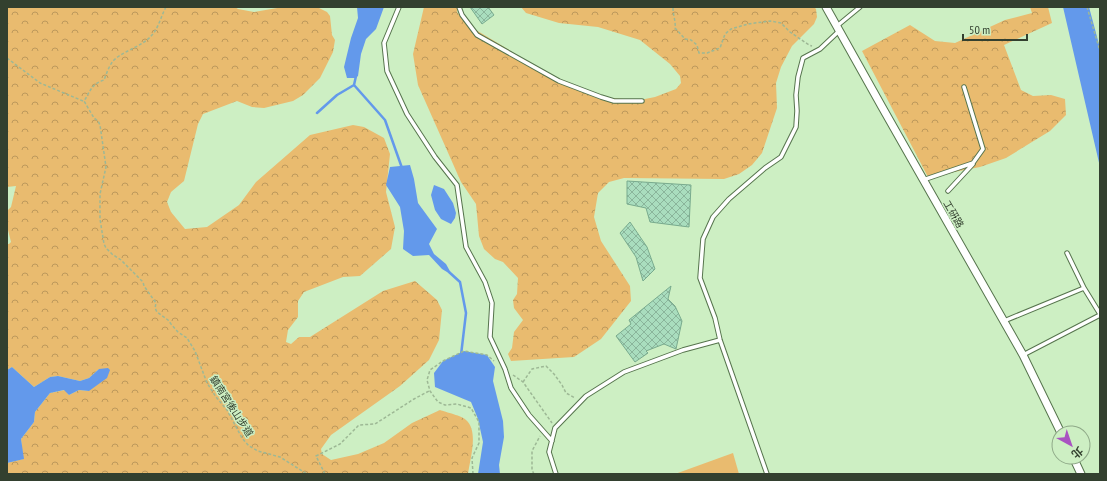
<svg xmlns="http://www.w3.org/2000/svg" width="1107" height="481" font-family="'PT Sans Narrow','Noto Sans TC',sans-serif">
	<defs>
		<pattern id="forest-crowns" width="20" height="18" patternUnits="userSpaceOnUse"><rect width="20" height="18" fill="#e9bb6f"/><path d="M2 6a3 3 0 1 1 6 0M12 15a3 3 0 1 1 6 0" fill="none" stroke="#bd995c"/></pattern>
		<pattern id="building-cross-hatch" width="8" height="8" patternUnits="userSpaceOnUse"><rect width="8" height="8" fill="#a9ddbe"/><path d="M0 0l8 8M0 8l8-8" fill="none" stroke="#8ab59b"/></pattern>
	</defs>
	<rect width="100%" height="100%" fill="#cdefc3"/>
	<path fill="#e9bb6f" d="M733,453L739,474H675Z"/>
	<path fill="url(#forest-crowns)" d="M7,7H235L238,9L254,12L283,7L319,8L327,12L330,16L332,35L335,40L333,52L320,78L303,95L293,101L264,108L252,107L237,101L203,114L198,124L184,181L171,192L167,202L171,212L185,229L207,227L239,205L256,182L310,135L353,125L364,127L384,138L390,154L386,192L395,227L391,249L360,276L343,277L304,292L298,301V317L288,330L286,342L291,344L299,337H310L383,291L415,281L437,300L442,310L439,340L429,360L400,386L331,435L321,449L322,454L331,460L358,454L384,443L412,423L440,410C445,412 463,416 466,420C479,431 470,459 468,474H7V463L23,459L21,439L34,422L35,412L50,393L65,390L69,395L79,390L89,391L99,369L89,378L80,381L58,376L50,377L34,387L12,367L7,370V244H9L11,242L7,226V211L11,207L16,186L7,187Z
		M424,7H458L457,12L466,24L557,79L608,98L640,100L655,97L676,89L681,83L680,76L670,64L640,40L598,27L559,23L526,13L521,7H814L816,9L817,17L814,24L792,46L781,67L776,83L777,108L762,153L752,165L739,174L724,179L624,178L609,182L598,193L594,217L601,241L630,286L631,301L601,339L574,357L511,361L508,354L512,348L514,332L523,320L514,308L513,300L517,294L518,278L503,262L495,259L484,249L479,236L476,204L461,182L418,85L413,54Z
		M1030,7H1048L1052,23L1004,45L1021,90L1033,96L1051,95L1065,99L1066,115L1050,131L1006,158L980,167L928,177L862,51L910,25L935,41L955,43L1005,20L1032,13Z"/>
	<path fill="#6399eb" d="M357,7H384L376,29L366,39L361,54L358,76L355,78H347L344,67L351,38L358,18Z
		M1063,7H1089L1100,48V167Z
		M410,165L414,179L418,203L437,229L429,244L434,254L446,264L452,275L442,269L429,255L413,256L403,249L404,231L400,207L386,185L390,167Z
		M434,185L444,189L453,203L456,213L455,218L451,224L441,219L435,210L431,195Z
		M464,351L487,355L495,367L493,381L503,421L504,437L499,465L500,474H478L483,442L478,419L471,402L435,387L434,373L443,361Z
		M12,367L34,387L50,377L58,376L80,381L89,378L99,369L108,368L110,370L107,378L89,391L79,390L69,395L64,390L50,393L35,412L34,422L21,439L24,459L7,463V370Z"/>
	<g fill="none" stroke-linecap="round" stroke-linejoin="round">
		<path stroke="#6399eb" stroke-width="2.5" d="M356,76L354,85L385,120L402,168
			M317,113L337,95L354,85
			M449,272L460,282L466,313L461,355"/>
	</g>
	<path fill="url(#building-cross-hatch)" stroke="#79ab8e" d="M470,7H488L494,15L482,24Z
		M627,181L691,185L689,227L650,222L646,208L627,204Z
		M630,222L647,247L655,269L643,281L636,257L620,233Z
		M671,286L668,299L675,306L682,321L676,349L664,344L646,351L648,353L635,362L616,336L631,324L629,320Z"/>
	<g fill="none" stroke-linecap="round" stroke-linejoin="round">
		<g stroke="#56744d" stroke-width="5.5">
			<path id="lane" d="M399,7L384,43L387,71L407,114L435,157L457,185L466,247L485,282L492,303L490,337L505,369L511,388L529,415L552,441
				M459,7L462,15L477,35L559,81L601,97L614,101H642
				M837,26L860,7
				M923,180L973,163L983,149L964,87
				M948,191L973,164
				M1084,288L1100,314
				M1004,321L1084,288L1067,253
				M1023,355L1100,315
				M556,474L549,452L555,428L586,396L624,372L683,350L720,340
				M767,474L720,340L715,318L700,278L703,239L713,217L729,199L765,168L781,157L796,127L797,111L796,95L798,77L803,58L820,49L839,31"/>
		</g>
		<g stroke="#56744d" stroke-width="9">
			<path id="street" d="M826,7L882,107L1023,355L1061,433
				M1073,457L1081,474"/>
		</g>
		<path stroke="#9db895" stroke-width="1.5" stroke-dasharray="3 2" stroke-linecap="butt" d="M166,7C161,16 159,27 152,35C142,47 124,50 113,61C109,66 106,75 104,80C91,84 90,92 84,101L94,118L98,121L100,125L106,167L100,194V219L104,244L106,248L112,254L121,260L143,282L144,286L156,303L155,308L157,312L168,320L171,324L178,332L187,338L195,351L207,383L216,397L227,410L242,438L249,446L258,451L280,457L307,474
			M1087,7L1100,51
			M673,8C673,15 676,22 675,28L685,39L691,40L697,45L699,53H707L720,48L725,34L731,29L748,24L770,21L781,23L790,32L809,45L812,46
			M7,58L40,83L83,101
			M513,375L523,382L552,423
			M523,382L532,369L546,366L554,374L562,385L566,393L575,398
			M325,474L316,456L340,444L359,425L375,424L414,399L429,391
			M473,474L472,458L479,443V422L471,408L457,404L445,405L438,402L430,391L427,380L430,370L443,361L464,351L487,355L494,361
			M534,474L532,470V451L540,436"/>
		<use href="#lane" stroke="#fff" stroke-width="3.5"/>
		<use href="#street" stroke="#fff" stroke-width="7"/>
	</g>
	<g text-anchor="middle" stroke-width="3" stroke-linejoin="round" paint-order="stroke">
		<g font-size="10" fill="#33402f" stroke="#cdefc3">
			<text transform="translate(954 214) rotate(60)" y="4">工研路</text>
			<text transform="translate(232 406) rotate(57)" y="4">鎮南宮後山步道</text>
		</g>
	</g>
	<rect width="1107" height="481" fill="none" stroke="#33402f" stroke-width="16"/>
	<g transform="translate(1071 445) rotate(140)"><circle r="19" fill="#cdefc3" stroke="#8fa988"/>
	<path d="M0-3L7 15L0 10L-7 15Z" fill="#a953c1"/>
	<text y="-6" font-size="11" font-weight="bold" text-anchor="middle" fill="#33402f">北</text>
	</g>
	<path d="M963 34v6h64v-6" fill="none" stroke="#33402f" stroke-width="2"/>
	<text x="969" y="34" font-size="12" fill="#33402f" stroke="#cdefc3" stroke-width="3" paint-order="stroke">50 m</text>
</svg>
